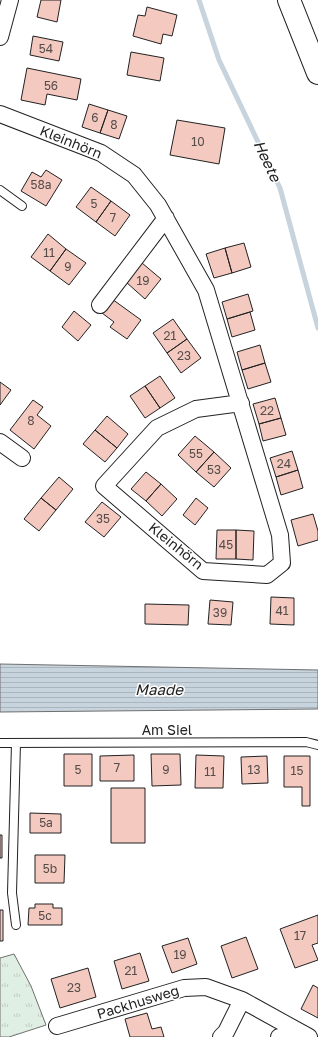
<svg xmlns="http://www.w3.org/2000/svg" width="318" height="1037" font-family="'Golos Text',sans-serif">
	<defs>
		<pattern id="grass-tufts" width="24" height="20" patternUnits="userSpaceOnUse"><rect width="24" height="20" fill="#e0efe3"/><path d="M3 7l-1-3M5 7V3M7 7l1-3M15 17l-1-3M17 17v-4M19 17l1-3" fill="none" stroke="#c0cdc2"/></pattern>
		<pattern id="water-rules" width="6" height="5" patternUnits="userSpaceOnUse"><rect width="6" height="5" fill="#c7d3dd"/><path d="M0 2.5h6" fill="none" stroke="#abb5bd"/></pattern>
	</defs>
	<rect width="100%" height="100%" fill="#fff"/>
	<path fill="url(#grass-tufts)" stroke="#6f6f6f" d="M14,954L31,986L46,1025L9,1037H0V958Z"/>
	<path fill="url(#water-rules)" stroke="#6f6f6f" d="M0,664L318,670V709L0,712Z"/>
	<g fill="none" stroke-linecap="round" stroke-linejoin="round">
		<path stroke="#c7d3dd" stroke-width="5" d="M199,0L219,60L280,188L318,328"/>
	</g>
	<path fill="#f3c9c0" stroke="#222" d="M41,0H61L57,22L37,17Z
		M147,7L177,15L172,36L163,34L161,44L133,36L138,15L145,16Z
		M33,36L63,42L59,61L30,55Z
		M131,52L164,58L160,81L127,75Z
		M27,68L81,79L77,100L47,94L45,105L21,100Z
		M89,104L108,110L100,133L82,127Z
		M108,110L127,116L119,139L100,133Z
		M177,120L225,128L219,164L170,155Z
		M46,170L62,180L46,206L21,191L32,172L41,177Z
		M91,187L111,201L96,222L76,207Z
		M111,201L130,215L115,236L96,222Z
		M48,234L66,249L50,271L31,257Z
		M244,243L251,267L232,273L225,248Z
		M225,248L232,273L214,278L206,254Z
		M66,249L86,263L69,285L50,271Z
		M142,263L161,279L145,299L126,282Z
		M248,294L253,311L227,319L222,302Z
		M112,299L141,320L127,339L110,327L114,322L102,313Z
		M74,311L91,325L78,341L62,327Z
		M250,312L255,330L232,337L227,319Z
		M173,319L187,339L167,353L153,333Z
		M187,339L201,358L181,373L167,353Z
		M260,345L265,363L242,370L237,352Z
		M265,363L271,382L248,389L242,370Z
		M160,376L175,398L160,408L145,386Z
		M0,382L11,390L0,405Z
		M145,386L160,408L145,418L130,396Z
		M275,398L281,418L259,424L253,404Z
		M33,400L43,407L37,415L51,426L34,449L10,430Z
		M107,416L128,434L117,448L95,430Z
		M281,418L286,435L263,441L259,424Z
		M95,430L117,448L105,462L83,444Z
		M195,436L214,452L196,472L178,455Z
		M292,451L298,470L276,477L270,458Z
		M214,452L231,468L214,487L196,472Z
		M298,470L303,488L281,495L276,477Z
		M146,472L161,484L146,501L131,489Z
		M59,477L73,489L56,510L41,498Z
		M161,484L177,499L162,516L146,501Z
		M41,498L56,510L39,531L24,519Z
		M196,498L208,508L195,525L183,515Z
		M102,502L121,517L104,537L85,522Z
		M313,514L318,531V540L298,546L291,520Z
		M217,530H236V559H216Z
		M236,530L254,531L253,560L236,559Z
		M271,597L294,598V625L270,624Z
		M210,600L233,602L231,625L208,624Z
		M145,604L189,605L188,625L145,624Z
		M64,754H92V786H64Z
		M151,754H180L181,785L152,786Z
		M134,755V781H100V756Z
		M196,755L224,756L223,788H195Z
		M267,756L268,783L242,784L241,757Z
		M284,756H310V806H302V787H284Z
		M111,788H145V843H111Z
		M30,813L61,814V833H30Z
		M0,835H2V858H0Z
		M35,855H65L64,883H35Z
		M35,904H53V908H62V925H28L29,908H35Z
		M0,910H3V941H0Z
		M318,915V943L312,945L318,960L295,968L280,929Z
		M246,937L258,969L232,978L221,946Z
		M188,938L197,964L172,973L162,946Z
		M140,953L149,981L122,989L114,961Z
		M88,968L96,997L60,1008L51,979Z
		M313,985L318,988V1018L301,1009Z
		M147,1013L152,1029L161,1027L164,1037H130L125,1019Z"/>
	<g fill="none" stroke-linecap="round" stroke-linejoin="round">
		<g stroke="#222" stroke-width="10">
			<path id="service" d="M0,190L22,206
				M0,743L306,742L318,745
				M16,925L12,893L16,743"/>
		</g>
		<g stroke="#222" stroke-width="18">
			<path id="minor" d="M0,37L10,0
				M0,114L101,153L134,175L158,205L206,290L280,535L282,563L267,575L203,571L104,486L157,428L196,409L241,403
				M100,305L166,218
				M0,442L22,458
				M57,1026L184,988L206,987L242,1000L309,1037
				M221,1037L226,1032L242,1000
				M279,1037L304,1034"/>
		</g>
		<g stroke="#222" stroke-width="24">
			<path id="secondary" d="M289,0L318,73"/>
		</g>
		<use href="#service" stroke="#fff" stroke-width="8"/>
		<use href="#minor" stroke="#fff" stroke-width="16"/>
		<use href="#secondary" stroke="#fff" stroke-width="22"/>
	</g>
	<g text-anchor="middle" stroke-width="3" stroke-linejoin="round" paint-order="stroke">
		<g font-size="12" fill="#564c4a">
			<text x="46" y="53">54</text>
			<text x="51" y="90">56</text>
			<text x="95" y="122">6</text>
			<text x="114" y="129">8</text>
			<text x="198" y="146">10</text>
			<text x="41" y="189">58a</text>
			<text x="94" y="208">5</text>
			<text x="113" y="222">7</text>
			<text x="49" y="257">11</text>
			<text x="68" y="271">9</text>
			<text x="143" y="285">19</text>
			<text x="170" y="340">21</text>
			<text x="184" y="360">23</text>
			<text x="267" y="415">22</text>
			<text x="31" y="425">8</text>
			<text x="196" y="458">55</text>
			<text x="284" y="468">24</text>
			<text x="214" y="474">53</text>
			<text x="103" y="523">35</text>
			<text x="226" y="549">45</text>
			<text x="282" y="615">41</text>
			<text x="220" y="617">39</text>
			<text x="117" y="772">7</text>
			<text x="78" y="774">5</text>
			<text x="166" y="774">9</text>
			<text x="254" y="774">13</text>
			<text x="297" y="775">15</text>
			<text x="210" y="776">11</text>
			<text x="46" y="827">5a</text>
			<text x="50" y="873">5b</text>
			<text x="45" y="920">5c</text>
			<text x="300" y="940">17</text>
			<text x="180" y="959">19</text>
			<text x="131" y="975">21</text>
			<text x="74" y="992">23</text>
		</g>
		<g font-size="14" fill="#222" stroke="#fff">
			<text transform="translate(71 142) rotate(22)" y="5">Kleinhörn</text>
			<text transform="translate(176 546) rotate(39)" y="5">Kleinhörn</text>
			<text x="167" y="735">Am Siel</text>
			<text transform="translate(138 1002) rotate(-17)" y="5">Packhusweg</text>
		</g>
		<g font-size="15" font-style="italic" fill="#222" stroke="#fff">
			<text transform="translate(267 161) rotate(65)" y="5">Heete</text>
			<text x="159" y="695">Maade</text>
		</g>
	</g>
</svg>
